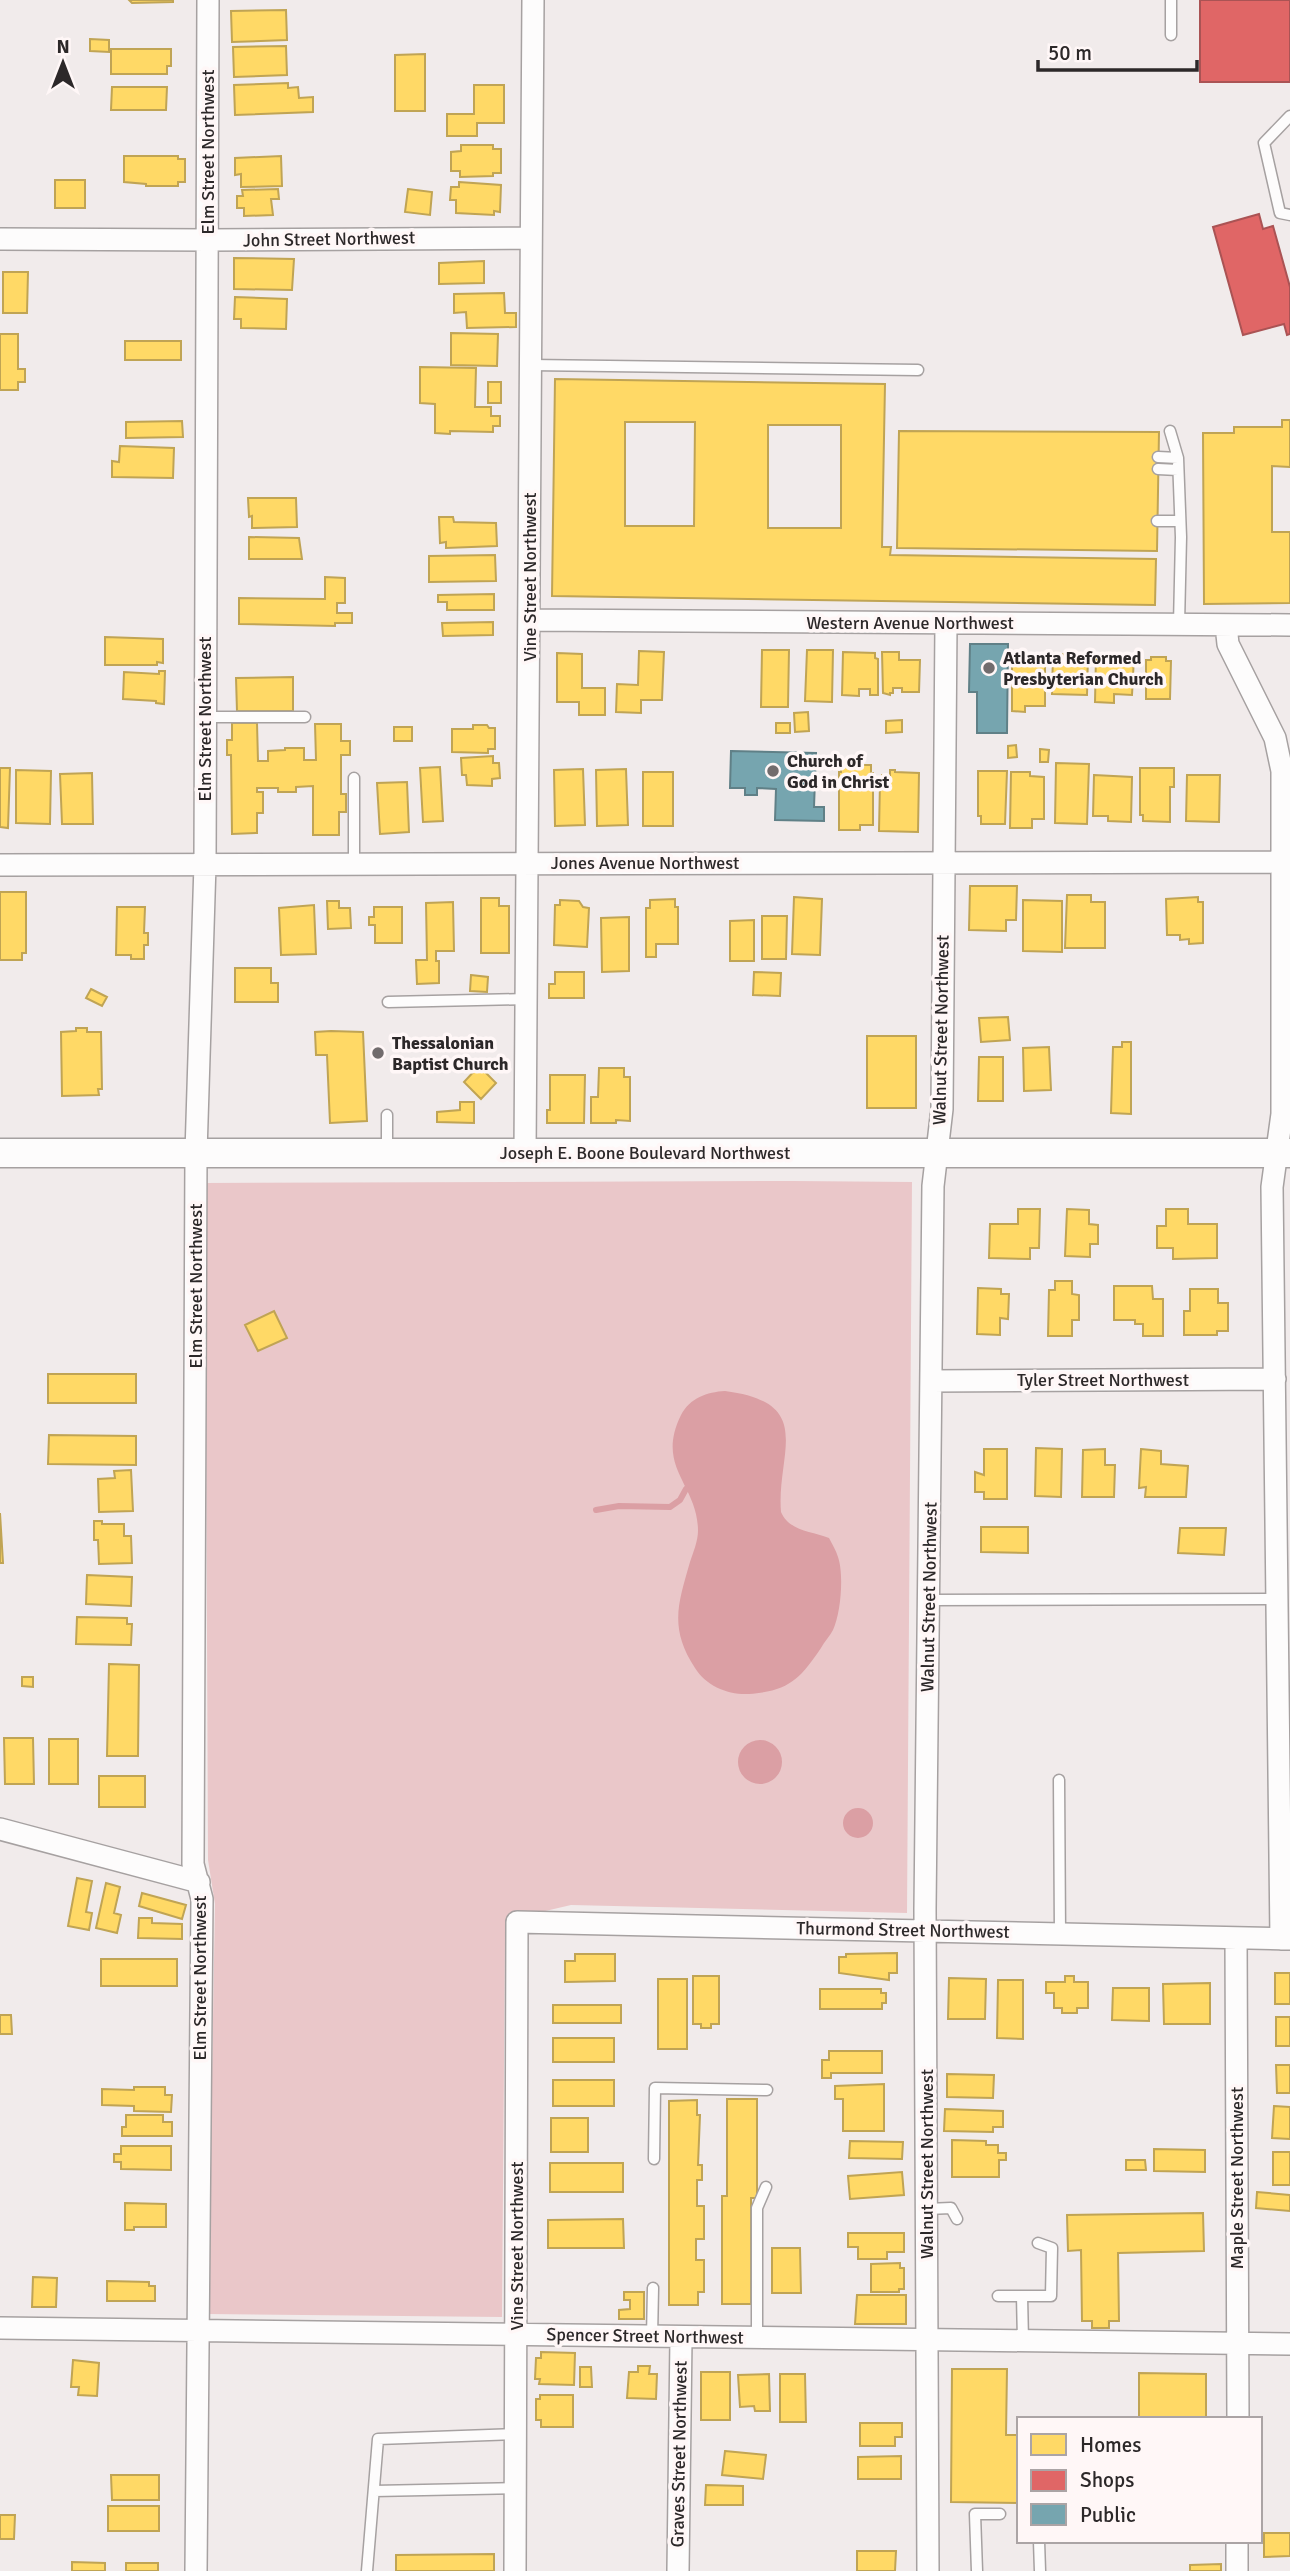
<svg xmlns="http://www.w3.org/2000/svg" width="1290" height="2571" font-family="Signika,sans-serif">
	<rect width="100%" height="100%" fill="#f1ebeb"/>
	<path fill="#eac7c9" d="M794,1181L912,1182L907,1913L571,1905L511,1919L505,1932L502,2317L208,2314L215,1904L208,1860L205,1183Z"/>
	<path fill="#db9fa4" d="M725,1391C817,1403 776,1453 781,1512C789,1531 811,1531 829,1538C832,1544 836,1550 838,1557C844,1574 841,1613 833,1630C830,1636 824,1642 821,1648C800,1679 789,1691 749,1694C728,1695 706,1686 695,1668C669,1628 678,1604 690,1562C693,1553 698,1541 698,1531C698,1484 655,1468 681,1415C690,1398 707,1392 725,1391Z
		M738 1762a22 22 0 1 1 44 0a22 22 0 1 1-44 0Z
		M843 1823a15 15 0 1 1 30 0a15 15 0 1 1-30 0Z"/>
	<path fill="#ffd966" stroke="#c0a454" stroke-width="2" fill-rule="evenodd" d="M129,0H173V2L132,3Z
		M286,10L287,40L232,42L231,11Z
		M90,39L109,40V52L90,51Z
		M286,46L287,75L234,77L233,47Z
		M111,49H171V66H167V74H111Z
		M425,54V111H395V55Z
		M288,83V88L298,87L299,98L313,97V112L235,115L234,85Z
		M474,85H504V123H477V136H447V114H474Z
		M112,87H167L166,110H111Z
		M461,145H493V149H501V173H493V176L460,177V171H451V152L461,151Z
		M124,156H178V159H185V182H178V186H146V184L124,182Z
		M281,156L282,186L241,187V174L235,175V158Z
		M55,180H85V208H55Z
		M459,182L501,185L500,212L494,211V215L456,213V200H450L451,187H459Z
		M278,189L279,199H271L273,215L244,216V208H237V196H243L242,190Z
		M408,189L432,192L430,215L405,212Z
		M234,258L294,259L292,290L234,289Z
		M484,261V283L439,284V263Z
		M3,272H28L27,313H3Z
		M504,293L505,313H516V327L467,328L466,312L454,313V294Z
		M235,297L287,299L286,329L241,328V319H234Z
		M451,333L498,334L497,366L451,365Z
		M0,334H18V369H25V382H18V390H0Z
		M125,341H181V360H125Z
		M420,367L476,368L475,407H491V416H500V426H493V432L450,431V434L435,433V404L420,403Z
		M555,379L885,384L882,547H891L890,555L1156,559L1155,605L552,596ZM625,422H695L694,526H625ZM768,425H841V528H768Z
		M488,382H501V403H488Z
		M1282,420H1290V467L1272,466V532H1290V603L1204,604L1203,433H1234V427H1282Z
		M182,421L183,437L126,438V422Z
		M899,431L1159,432L1157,551L897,548Z
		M120,446L174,448L173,478L112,477V461L119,462Z
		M248,498H296L297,527L252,528V516L249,517Z
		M439,517H453L454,522L496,523L497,546L446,548V542L440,543Z
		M249,537L299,538L302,559H249Z
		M495,555L496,581L429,582V556Z
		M325,577L345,578V603H337V613H352V623H335V626L239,624V598L325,599Z
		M494,594V610H447V602H438V595Z
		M493,622V635L443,636L442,623Z
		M105,637L163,639V663L157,662V665H105Z
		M762,650H789L788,707H761Z
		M807,650H833L832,702L805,701Z
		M639,651L664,652L662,700H641V713L616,712L617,684L638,685Z
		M843,652L875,653V658L878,659V695H870V689H859V696L842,695Z
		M882,652H899V660H920L919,692H902V688H893V693H890V695L883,693Z
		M557,653L582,654V688H605V715H579V702H557Z
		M1012,654L1036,655V661H1045V706H1025V712L1012,711Z
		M1053,654L1088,655L1087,695L1052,694Z
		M1096,656L1134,657L1132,695L1114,694V703L1095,702Z
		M1151,657H1166V661H1171L1170,699H1146V660H1151Z
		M159,671H165L164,704L156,703V701L123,699L124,672L159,674Z
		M293,677V711H237L236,678Z
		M808,712L809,731L795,732L794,713Z
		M902,720V732L886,733V721Z
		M232,723H257L258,761H268V751L285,750V748H304V760H316L315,724H341V741H350V755H341V794H346V812H339V835H313V786L296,787V792H278V788H257V792H263V813H257V833L232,834L231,755H227V740H232Z
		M776,723H790V733H776Z
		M473,725H487L489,728H495V749H488V753L452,752V729H473Z
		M394,727H412V741H394Z
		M1016,745L1017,757L1008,758V746Z
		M1040,749L1049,750L1048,762H1040Z
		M493,756V763H499L500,778L492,779V786L467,785L466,775H462L461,758Z
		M1056,763L1089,764L1087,824L1055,823Z
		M841,765H871V773H873V825H860V830H839V772H841Z
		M440,767L443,821L423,822L420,768Z
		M0,768H10L8,828L0,827Z
		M1140,768H1174V787H1170V822L1143,821V815H1140Z
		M583,769L585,825L555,826L554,770Z
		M626,769L628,825L597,826L596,770Z
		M16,770L51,771L50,824L16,823Z
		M890,770H895V772L919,773L918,832L879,831L880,782H882V775H890Z
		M978,771H1007L1005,824H981V816H978Z
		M643,772H673V826H643Z
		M1011,772H1030V776L1044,777V819H1032V828H1010Z
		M92,773L93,824H62L60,774Z
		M1094,775L1132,777L1131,822L1108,821V816H1093Z
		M1187,775H1220L1219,822L1186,821Z
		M407,782L409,832L380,834L377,783Z
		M970,886H1017L1016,920H1006V931L969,930Z
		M0,892H26V953H22V960H0Z
		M1067,895H1091V902H1105V948H1065Z
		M794,897L822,899L820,955L792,954Z
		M1198,897V902H1203V943L1189,944V939L1180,940V935H1167L1166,899Z
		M481,898H499V906H509V953H481Z
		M675,899V907H678V944H656V957H646V908H650V900Z
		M560,900L579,901L583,907L589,908L587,947L554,945L555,905H560Z
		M1023,900L1062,901V952L1023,951Z
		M327,901H339V908H350L351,928L328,929Z
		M453,902L454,951H436V961H439V983L417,984L416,960H427L426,903Z
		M314,905L316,954L281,955L279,908Z
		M117,907H145L144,933H148V945H144V959H131V955H116Z
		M374,907H402V943H375V925H369V917H374Z
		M762,916H787L786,959H762Z
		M629,917V971L602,972L601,918Z
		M754,920V961H730V921Z
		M235,968H271V983H278V1002H235Z
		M555,972H584V998H549V984H555Z
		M754,972L781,973L780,996L753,995Z
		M471,975L488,977L487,992L470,991Z
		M91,989L107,997L102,1006L86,998Z
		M1008,1017L1010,1040L981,1042L979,1018Z
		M76,1028H87V1032H101L102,1089H98L99,1095L62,1096L61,1032L76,1031Z
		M331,1031L363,1032L367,1121L330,1123L327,1055H316L315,1032Z
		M867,1036H916V1108H867Z
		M1122,1042H1131V1114L1111,1113L1113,1047H1122Z
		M1049,1047L1051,1090L1024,1091L1023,1048Z
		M979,1057H1003V1101H978Z
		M479,1066L496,1083L481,1099L464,1082Z
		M599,1068H624V1077H630V1121L616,1120V1123H591V1097H598Z
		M550,1075H585L584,1123H547V1110H550Z
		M460,1102H474V1123L437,1122V1112L460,1110Z
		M1018,1209H1040L1039,1248H1030V1259L989,1258L990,1224H1018Z
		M1067,1209L1089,1210V1224L1098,1225V1244H1090V1257L1065,1256Z
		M1166,1209H1188V1224H1217V1258L1173,1259V1248H1157V1226H1166Z
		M1055,1281H1072V1294L1079,1295V1320H1072V1336H1048L1049,1290H1055Z
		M1114,1286H1152L1153,1299H1163V1336H1143V1324H1135V1320H1114Z
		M978,1288L1001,1289V1294H1009L1008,1319L1000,1318V1335L977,1334Z
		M1190,1289H1218V1303H1228V1331H1217V1335H1184V1311H1190Z
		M274,1311L287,1338L258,1351L245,1325Z
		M48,1374H136V1403H48Z
		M49,1435L136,1436V1465L48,1464Z
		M1036,1448L1062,1449L1061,1497L1035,1496Z
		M984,1449H1007V1499H984V1492H975V1472L984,1475Z
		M1105,1449V1465H1115L1114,1497H1082L1083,1450Z
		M1141,1449L1161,1451V1464L1188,1466L1186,1497H1145L1146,1487L1139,1488Z
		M131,1470L133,1511L99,1512L98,1479L115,1478L114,1471Z
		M0,1513L3,1563H0Z
		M94,1521H102V1524H124V1536H131L132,1563L99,1564L98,1540H94Z
		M981,1527H1028V1553L981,1552Z
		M1180,1528H1226L1224,1555L1178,1553Z
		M87,1575L132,1577L131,1606L86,1604Z
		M77,1617L127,1618V1624H132L131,1645L76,1644Z
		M109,1664L139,1665L138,1756H107Z
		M22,1677H33V1687L22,1686Z
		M4,1738H33L34,1784H5Z
		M49,1739H78V1784H49Z
		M99,1776H145V1807H99Z
		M77,1878L92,1881L86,1912L92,1913L89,1930L68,1926Z
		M106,1883L120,1887L114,1913L121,1915L117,1933L96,1928Z
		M142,1893L186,1905L182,1919L139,1906Z
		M139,1918H152V1923L182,1924V1939L138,1938Z
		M897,1953V1973H889V1980L839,1973V1957H846V1954Z
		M575,1954H615V1981L565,1982V1961H575Z
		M101,1959H177V1986H101Z
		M1275,1973H1290V2004H1275Z
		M693,1976H719V2024H711V2028H701V2024H693Z
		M1065,1976H1074V1982H1088V2008H1077V2013H1062V2008H1054V1993H1046V1982H1065Z
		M949,1978L986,1979L985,2019H948Z
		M658,1979H687V2049H658Z
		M998,1980H1023V2039L997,2038Z
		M1210,1983V2024H1164L1163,1984Z
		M1113,1988H1149V2021L1112,2020Z
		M820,1989H881V1993H886V2003H882V2009H820Z
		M553,2005H621V2023H553Z
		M0,2015H11L12,2034H0Z
		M1276,2017H1290V2046H1276Z
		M553,2038H614V2062H553Z
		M829,2051H882V2073H831V2078H822V2060H829Z
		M1276,2065H1290V2093H1277Z
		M947,2074L994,2075L993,2098L947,2097Z
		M553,2080H614V2106H553Z
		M884,2084V2131H843V2099H835V2086Z
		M134,2087H165V2095H172L171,2112L134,2111V2106L102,2105V2089L134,2090Z
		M727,2099H757V2198H751V2304H722V2196H727Z
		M697,2100V2115H700L698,2165H702V2180H697V2206H704V2239H696V2260H704V2292H698V2305H669V2101Z
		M1274,2106L1290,2107V2139L1272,2138Z
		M945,2109L1003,2111V2127H993V2132L944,2131Z
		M126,2115H163V2122H172V2136H122V2127H126Z
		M551,2118H588V2152H551Z
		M952,2140L986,2141V2145H998V2153H1006V2160H999V2177H952Z
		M850,2141L903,2142L902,2159L849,2158Z
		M121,2146H171V2170L121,2169V2162H114V2154H121Z
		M1154,2149L1205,2150V2172L1154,2171Z
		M1273,2152H1290V2185H1273Z
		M1126,2160H1145L1146,2170H1126Z
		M550,2163H623V2192H550Z
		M902,2172L904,2195L850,2199L848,2176Z
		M1257,2192L1290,2195V2211L1256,2208Z
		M125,2203L166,2204V2227H134V2230H125Z
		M1203,2213L1204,2251L1118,2253L1119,2321H1109V2328H1092V2321H1082L1081,2250L1068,2251L1067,2215Z
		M623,2219L624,2248H548V2220Z
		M848,2233H904V2252H887V2259H858V2247H848Z
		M772,2248H800L801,2293H772Z
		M900,2263V2268H904V2289H899V2292H871V2264Z
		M33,2277L57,2278L56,2307H32Z
		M107,2281L149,2282V2286H155V2301H107Z
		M624,2292H644V2319H619V2310L630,2309V2300H624Z
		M857,2295H906V2324H855Z
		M541,2352L575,2353L574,2385L539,2384L540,2379H535L536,2358H541Z
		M73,2360L99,2363L97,2396L78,2395L79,2387H71Z
		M638,2366H650L649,2374H657L656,2399L627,2398L629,2372H638Z
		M580,2367H591L592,2387H580Z
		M952,2369H1007L1006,2435H1019V2503L951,2502Z
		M701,2372H730V2420H701Z
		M1139,2373L1206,2374V2419H1139Z
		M769,2374L770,2411H755L754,2406L740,2407L738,2375Z
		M780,2374H805L806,2422H780Z
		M540,2395H573V2427H541V2420H536V2399H540Z
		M860,2423H902V2437H895V2446H860Z
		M725,2451L766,2455L763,2479L722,2475Z
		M901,2456V2479H858V2457Z
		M111,2475H159V2500H112Z
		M706,2485L743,2486V2505H705Z
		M108,2506H159V2531H108Z
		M0,2515H15L14,2539H0Z
		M1264,2533H1290V2556L1264,2557Z
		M857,2551H896L895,2571H857Z
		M494,2554V2571H396V2555Z
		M72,2562L105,2563V2571H72Z
		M126,2563H158V2571H126Z
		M1221,2564V2571H1190V2565Z"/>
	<path fill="#e06666" stroke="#aa5354" stroke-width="2" d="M1200,0H1290V82H1200Z
		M1259,214L1263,229L1273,226L1290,287V334L1287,335L1284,324L1243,335L1213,227Z"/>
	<path fill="#76a5af" stroke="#608087" stroke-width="2" d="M970,644H1008L1007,733H977V692H969Z
		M731,751L816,753L814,807H824V821L775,820L776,789L757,788V795H745V788H730Z"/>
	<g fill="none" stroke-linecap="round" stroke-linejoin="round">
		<path stroke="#db9fa4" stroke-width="6" d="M596,1510L619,1506L670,1507L680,1500L686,1489"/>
		<g stroke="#a6a1a1" stroke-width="13">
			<path id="lane" d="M1171,0V35
				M1290,116L1264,143L1280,213L1290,215
				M530,365L918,370
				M1170,431L1178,458L1181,537L1179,624
				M1158,457L1178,458
				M1158,469L1178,470
				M1157,521H1179
				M205,717H305
				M354,778V865
				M388,1002L527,999
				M387,1150V1115
				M929,1600L1277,1599
				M1059,1780L1060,1934
				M654,2159L655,2088L767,2090
				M927,2209L951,2208L957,2219
				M998,2296H1051L1052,2248L1038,2243
				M1022,2296L1023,2341
				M652,2337L653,2288
				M757,2338V2208L766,2187
				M374,2491L516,2488
				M1039,2541L1040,2571
				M367,2571L378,2439L516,2434
				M977,2571L975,2514H1000"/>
		</g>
		<g stroke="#a6a1a1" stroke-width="24">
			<path id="street" d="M0,239L208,240L531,238
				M530,620L1290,625
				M1226,625L1228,644L1275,738L1282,771V1114L1272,1187L1281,1939
				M0,865L1290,862
				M525,1153L533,0
				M931,1381L1275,1379
				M0,1829L199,1882
				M1236,1938L1238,2419
				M0,2328L1290,2344
				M196,2571L202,1899L193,1864L196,1153L205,864L208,0
				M515,2571L517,1922L1290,1939
				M678,2571L681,2338
				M928,2571L925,1909L933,1186L942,1109L946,624
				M1237,2571V2541"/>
		</g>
		<g stroke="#a6a1a1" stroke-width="31">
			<path id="secondary" d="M0,1153H1290"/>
		</g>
		<use href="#lane" stroke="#fdfcfc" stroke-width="10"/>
		<use href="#street" stroke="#fdfcfc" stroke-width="21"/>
		<use href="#secondary" stroke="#fdfcfc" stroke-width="28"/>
	</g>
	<g fill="#716c6d" stroke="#fff7f7" stroke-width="2.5">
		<circle cx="989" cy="668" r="7"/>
		<circle cx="773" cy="771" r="7"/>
		<circle cx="378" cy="1053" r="7"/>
	</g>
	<g text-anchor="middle" stroke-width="7" stroke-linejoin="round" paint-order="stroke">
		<g font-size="18" fill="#2c2829" stroke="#fff7f7">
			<text transform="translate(208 152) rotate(-90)" y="6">Elm Street Northwest</text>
			<text transform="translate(329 239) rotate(-1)" y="6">John Street Northwest</text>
			<text transform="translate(530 577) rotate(-90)" y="6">Vine Street Northwest</text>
			<text x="910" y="629">Western Avenue Northwest</text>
			<text transform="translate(205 719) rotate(-90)" y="6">Elm Street Northwest</text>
			<text x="645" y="869">Jones Avenue Northwest</text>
			<text transform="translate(941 1030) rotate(-89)" y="6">Walnut Street Northwest</text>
			<text x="645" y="1159">Joseph E. Boone Boulevard Northwest</text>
			<text transform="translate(196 1286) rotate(-90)" y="6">Elm Street Northwest</text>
			<text x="1103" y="1386">Tyler Street Northwest</text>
			<text transform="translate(929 1597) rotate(-89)" y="6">Walnut Street Northwest</text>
			<text transform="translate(903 1930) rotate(1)" y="6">Thurmond Street Northwest</text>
			<text transform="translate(200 1978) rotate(-90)" y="6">Elm Street Northwest</text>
			<text transform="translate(927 2164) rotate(-90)" y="6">Walnut Street Northwest</text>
			<text transform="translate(1237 2178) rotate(-90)" y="6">Maple Street Northwest</text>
			<text transform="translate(517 2246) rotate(-90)" y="6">Vine Street Northwest</text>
			<text transform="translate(645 2336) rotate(1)" y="6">Spencer Street Northwest</text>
			<text transform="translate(679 2454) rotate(-89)" y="6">Graves Street Northwest</text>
		</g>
		<g font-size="18" font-weight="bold" fill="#2c2829" stroke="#fff7f7" text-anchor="start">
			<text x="1003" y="664">Atlanta Reformed<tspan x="1003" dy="21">Presbyterian Church</tspan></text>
			<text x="787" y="767">Church of<tspan x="787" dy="21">God in Christ</tspan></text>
			<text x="392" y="1049">Thessalonian<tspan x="392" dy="21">Baptist Church</tspan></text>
		</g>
	</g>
	<rect x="1017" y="2417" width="245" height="126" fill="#fff7f7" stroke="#aba4a5" stroke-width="2"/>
	<rect x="1031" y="2434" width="35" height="21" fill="#ffd966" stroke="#aba4a5" stroke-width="2"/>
	<text x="1080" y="2452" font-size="21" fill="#2c2829">Homes</text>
	<rect x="1031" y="2470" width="35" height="21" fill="#e06666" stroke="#aba4a5" stroke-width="2"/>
	<text x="1080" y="2487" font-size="21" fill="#2c2829">Shops</text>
	<rect x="1031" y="2504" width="35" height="21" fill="#76a5af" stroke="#aba4a5" stroke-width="2"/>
	<text x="1080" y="2522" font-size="21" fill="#2c2829">Public</text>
	<g transform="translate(63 63)" stroke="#fff7f7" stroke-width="5" paint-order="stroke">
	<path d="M0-5L12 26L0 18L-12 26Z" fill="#2c2829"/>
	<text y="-10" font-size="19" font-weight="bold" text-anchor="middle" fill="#2c2829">N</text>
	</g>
	<path d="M1038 60v10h159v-10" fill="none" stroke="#2c2829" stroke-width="3.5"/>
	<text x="1048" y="60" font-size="21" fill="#2c2829" stroke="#fff7f7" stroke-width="5" paint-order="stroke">50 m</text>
</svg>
